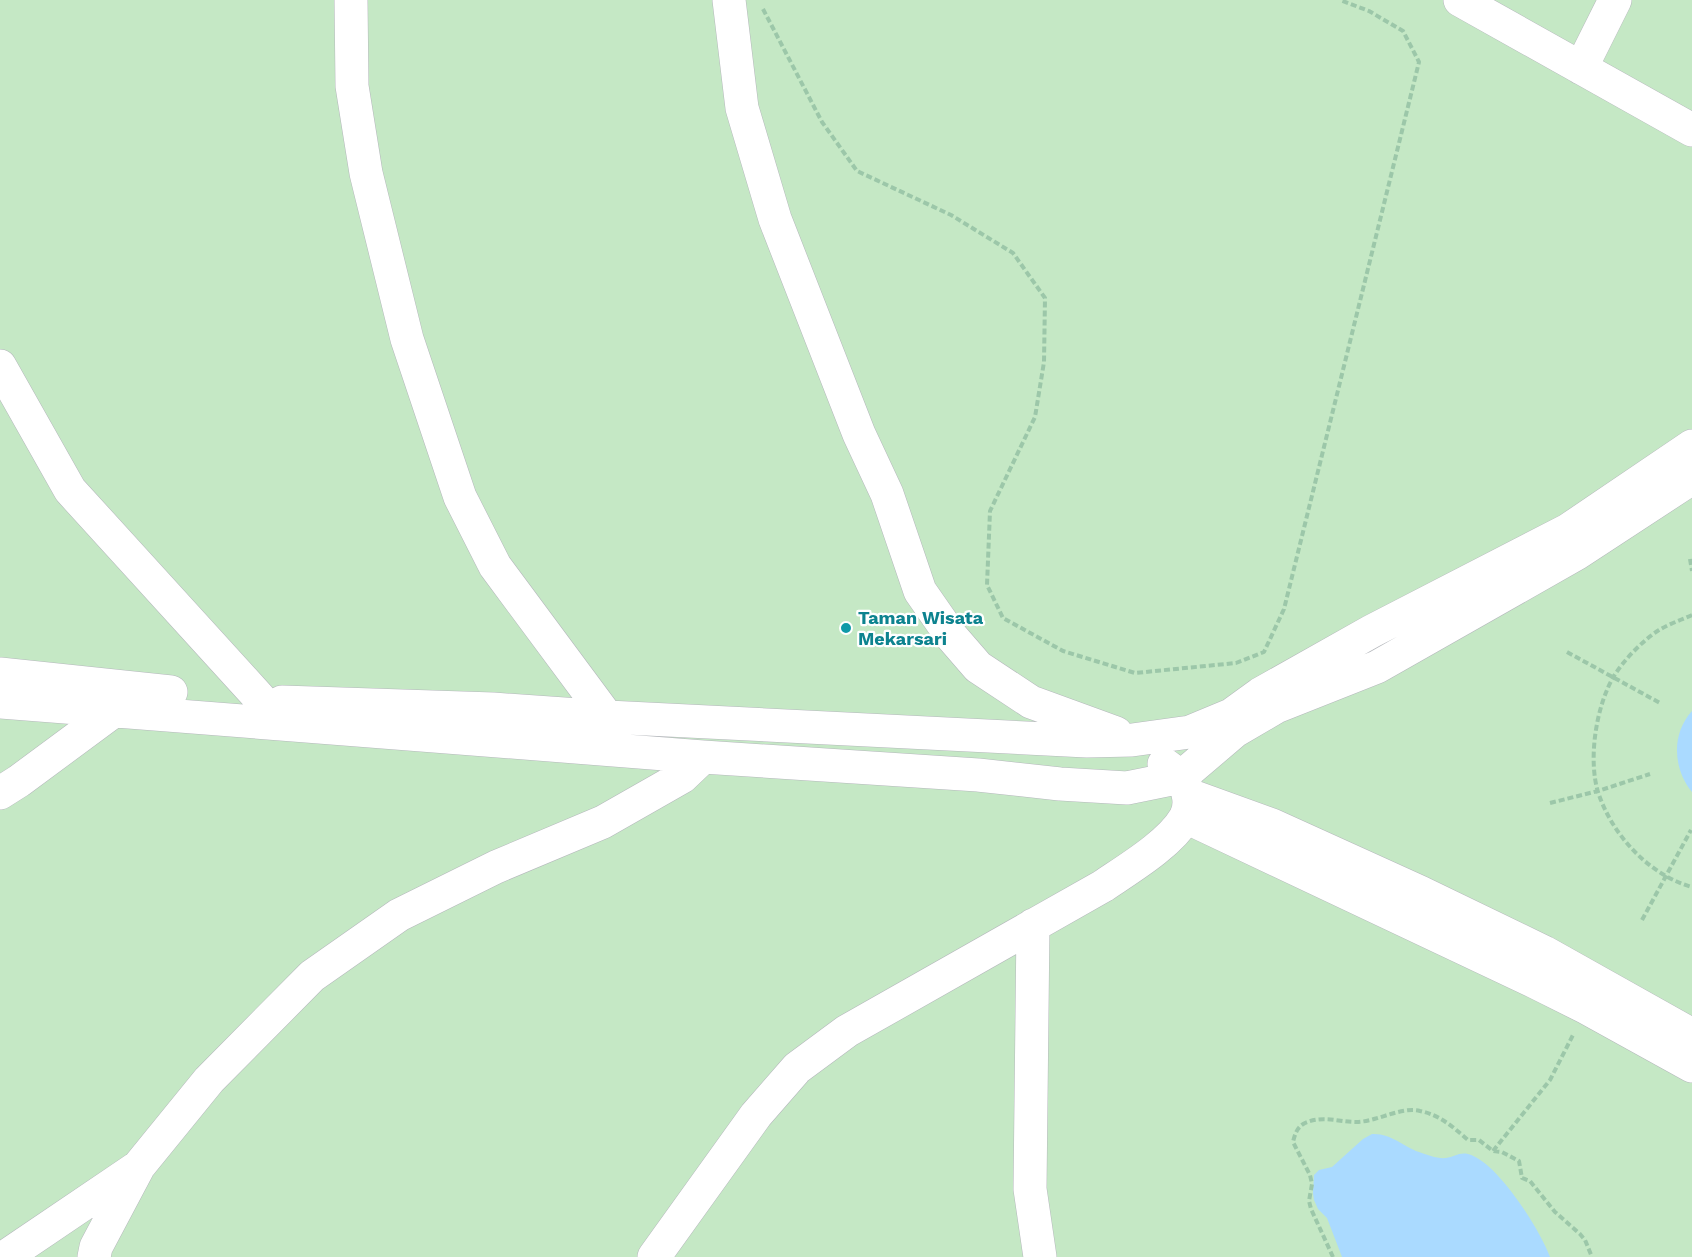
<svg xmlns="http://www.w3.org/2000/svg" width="1692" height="1257" font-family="'Work Sans',sans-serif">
	<rect width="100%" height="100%" fill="#f1efe8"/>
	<path fill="#c5e8c5" d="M0,0H1692V1257H0Z"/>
	<path fill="#aadaff" d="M1692,711V792C1673,769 1671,734 1692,711Z
		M1372,1134C1391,1133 1402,1146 1419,1152C1427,1155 1438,1159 1446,1158C1454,1157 1459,1152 1468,1154C1497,1161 1540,1230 1550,1257H1342L1327,1218L1318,1209L1314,1200L1313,1193L1314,1175L1319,1170L1332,1167L1363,1139Z"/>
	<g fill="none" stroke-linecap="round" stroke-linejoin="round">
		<g stroke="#b5b8bc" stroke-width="34">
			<path id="minor" d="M351,0L352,86L366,173L407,339L460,497L495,566L607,717
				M729,0L742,108L775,219L859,434L887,494L920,591L952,637L978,667L1031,702L1116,733
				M1460,0L1692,130
				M1581,68L1615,0
				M0,366L70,490L263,702
				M0,674L171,692
				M0,702L703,757L978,775L1060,784L1127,788L1181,777L1235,731L1276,707L1377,667L1576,554L1692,478
				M282,702L493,709L607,717L1087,741L1132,740L1190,732L1231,715L1260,694L1372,631L1568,530L1692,446
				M0,793L19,781L115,710
				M1189,795L1272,825L1422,893L1544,952L1692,1035
				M1186,817L1535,982L1587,1008L1692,1066
				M1033,925L1030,1189L1040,1257
				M5,1257L135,1169
				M94,1257L96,1247L139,1166L209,1080L312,976L399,915L496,867L603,822L682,777L703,757
				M654,1257L756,1115L797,1068L847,1031L1103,886C1128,869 1170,844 1185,818C1192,806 1189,790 1182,779C1178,773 1170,769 1164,764"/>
		</g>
		<path stroke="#9cc7a9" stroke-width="4" stroke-dasharray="6 3" stroke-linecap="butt" d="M763,9L822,122L857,171L951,215L1013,253L1045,298L1044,362L1035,417L990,511L987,585L1003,618L1063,651L1135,673L1236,663L1264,652L1284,609L1419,62L1403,31L1369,11L1340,0
			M1690,559L1692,571
			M1692,615C1681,620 1669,624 1659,630C1643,640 1623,661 1614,676C1596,706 1588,759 1598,792C1612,835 1649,875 1692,887
			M1567,652L1660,703
			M1550,803L1598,791L1650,774
			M1642,920L1691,830
			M1493,1151L1550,1080L1574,1033
			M1333,1257L1311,1209L1309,1201L1312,1184L1310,1175L1293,1142C1295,1134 1297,1127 1305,1123C1323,1115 1338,1122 1356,1122C1376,1122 1402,1106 1420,1111C1440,1115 1453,1127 1468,1140H1479L1493,1151L1502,1152L1519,1161L1522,1178L1530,1181L1555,1212L1580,1234L1585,1240L1592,1257"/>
		<use href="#minor" stroke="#fff" stroke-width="33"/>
	</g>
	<circle fill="#0f9aa8" stroke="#fff" stroke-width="2" cx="846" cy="628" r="6"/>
	<g text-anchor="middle" stroke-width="4.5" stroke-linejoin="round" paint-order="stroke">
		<g font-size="18" font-weight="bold" fill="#0d838f" stroke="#fff" text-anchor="start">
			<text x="858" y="624">Taman Wisata<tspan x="858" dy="21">Mekarsari</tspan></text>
		</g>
	</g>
</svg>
